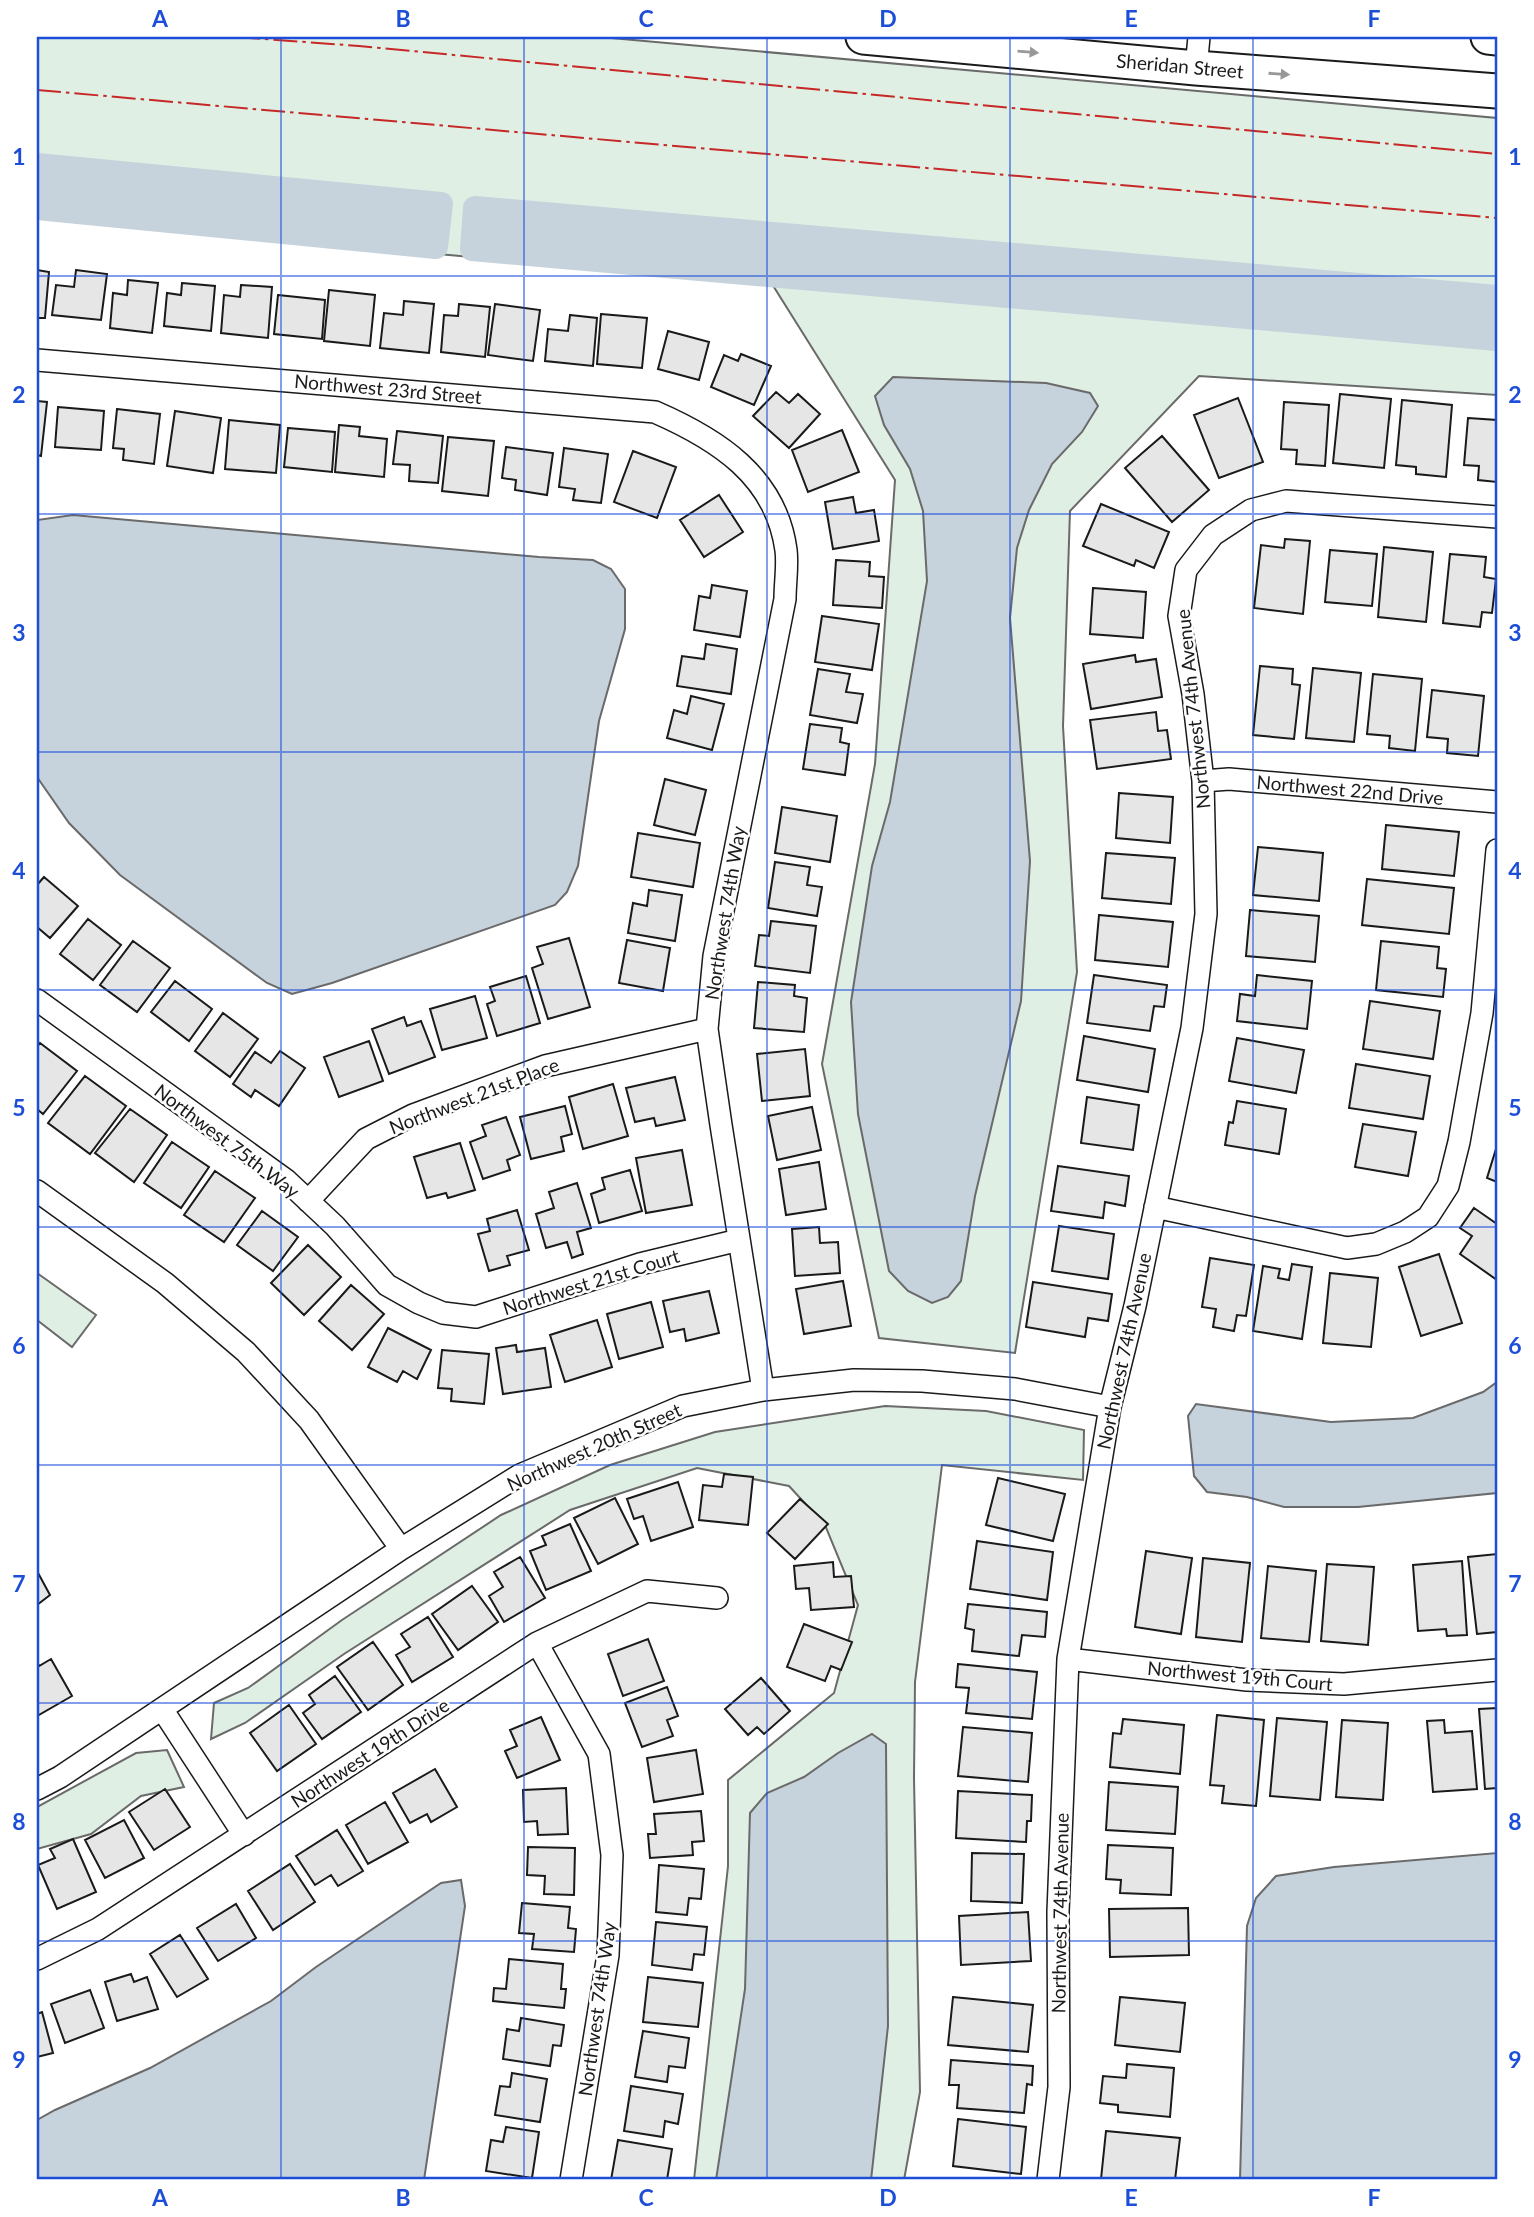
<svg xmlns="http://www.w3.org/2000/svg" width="1534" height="2217" font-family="Lato,sans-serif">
	<rect width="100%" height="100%" fill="#fff"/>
	<path fill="#e0efe3" stroke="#6a6a6a" stroke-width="2" d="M37,37H600L1497,118V395L1199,376L1070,511L1063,726L1077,972L1015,1353L879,1338L822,1064L875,764L895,480L772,284L37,218Z
		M37,1273L96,1315L72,1347L37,1320Z
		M885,1406L986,1411L1084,1430L1083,1480L942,1465L915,1682L914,1778L920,2092L904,2180H694L728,1866V1780L834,1693L858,1605L825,1525L789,1486L697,1468L570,1510L344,1654L245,1723L211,1739L214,1703L248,1688L342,1620L501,1515L610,1465L715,1432Z
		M167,1750L184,1787L141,1796L91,1834L37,1849V1807L136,1753Z"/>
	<path fill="#c6d2dc" stroke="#6a6a6a" stroke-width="2" d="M37,165L441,204L436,247L37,208Z
		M475,208L1497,297V339L472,249Z
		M893,377L1046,383L1090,393L1098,406L1082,432L1052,464L1029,510L1017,548L1010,618L1030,861L1021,1001L975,1196L961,1281L948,1297L932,1303L908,1291L889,1271L858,1114L851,1002L872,866L890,802L927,581L923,511L910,469L884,425L875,396Z
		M73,515L539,557L593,560L611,569L625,589V629L599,721L578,866L567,892L555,905L332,983L292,994L267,983L120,875L69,823L37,777V520Z
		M1497,1382V1493L1358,1507H1284L1247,1497L1207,1492L1194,1476L1188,1416L1196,1404L1331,1422L1413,1418L1483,1392Z
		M872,1734L886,1744L888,2026L871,2180H716L745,1989L750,1813L767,1793L804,1777L838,1753Z
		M1497,1853V2180H1240L1247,1926L1256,1898L1276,1876L1334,1867Z
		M461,1880L465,1906L424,2180H37V2120L55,2110L150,2068L271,2001L316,1967L441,1883Z"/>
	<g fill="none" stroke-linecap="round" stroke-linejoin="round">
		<path stroke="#c6d2dc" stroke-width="24" d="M37,165L441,204L436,247L37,208
			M1497,297L475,208L472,249L1497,339"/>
	</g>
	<path fill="#e6e6e6" stroke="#1a1a1a" stroke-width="2" d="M37,270L49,272L45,318H37Z
		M76,270L107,274L101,320L52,315L56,285L74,287Z
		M128,280L158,283L152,333L110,328L113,293L127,295Z
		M182,283L215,286L211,331L164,326L167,293L181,295Z
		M241,285L272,287L268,338L221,333L224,295L240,297Z
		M329,290L375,295L370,346L324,341Z
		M278,295L325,300L322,339L274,334Z
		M404,301L434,304L429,353L380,348L384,313L403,315Z
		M459,304L490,307L485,357L441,352L444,315L458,316Z
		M495,304L540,310L533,361L488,355Z
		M601,314L647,318L642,368L597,364Z
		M570,315L597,318L593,366L545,361L548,329L568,331Z
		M668,331L709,342L699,380L658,369Z
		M741,354L771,366L754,405L711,387L724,355L738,361Z
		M776,392L789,403L798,394L820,414L789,448L753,416Z
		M1340,394L1391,399L1384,468L1333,463Z
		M1238,398L1263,462L1219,478L1194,415Z
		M1402,400L1452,405L1446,477L1416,474V467L1396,465Z
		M37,401L47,402L41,456L37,455Z
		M1284,402L1329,405L1325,466L1296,464L1297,450L1281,449Z
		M58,407L104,411L101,450L55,447Z
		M117,409L160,414L154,464L123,460L124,449L113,448Z
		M175,411L221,418L213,473L167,466Z
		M1468,418L1497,420V482L1478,480L1479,466L1464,465Z
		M229,420L280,425L276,473L225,469Z
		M339,425L360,427L359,436L387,439L384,477L335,472Z
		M288,428L335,432L332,472L284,467Z
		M842,430L859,472L808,492L792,450Z
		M397,431L443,436L438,483L409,481L410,465L393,464Z
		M1162,436L1209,490L1172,522L1125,468Z
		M448,437L494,441L488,496L442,491Z
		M506,447L553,453L547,495L515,490L516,480L502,478Z
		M564,448L608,454L601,503L573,500L575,489L559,487Z
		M633,451L676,467L657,518L614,502Z
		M719,495L743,532L704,557L680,520Z
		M853,497L856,513L874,510L879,541L833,549L825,502Z
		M1101,504L1169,532L1154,568L1136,560L1134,566L1083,546Z
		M1285,539L1310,541L1303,614L1254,608L1261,545L1284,548Z
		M1384,547L1433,552L1426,622L1378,617Z
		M1330,550L1377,554L1372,606L1325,602Z
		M1450,554L1486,557L1484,577L1496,579L1492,613L1482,612L1480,627L1443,623Z
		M836,560L870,562L869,576L884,577L882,608L833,605Z
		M712,585L747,591L740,637L694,630L699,596L710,598Z
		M1093,588L1146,592L1143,638L1090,634Z
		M822,616L879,624L872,670L815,662Z
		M706,644L737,649L731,694L677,686L682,656L704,659Z
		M1135,655L1136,662L1156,659L1162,697L1091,709L1083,664Z
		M1260,666L1293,669L1292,684L1300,685L1294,739L1253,735Z
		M1313,668L1361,673L1354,742L1306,738Z
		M818,669L850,674L846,692L863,694L857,723L810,715Z
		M1373,674L1422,679L1415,751L1389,748L1390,736L1367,734Z
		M1432,690L1484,696L1478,756L1447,753L1448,739L1427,737Z
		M691,696L724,704L712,750L667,738L674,710L687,714Z
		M1156,712L1158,731L1167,730L1171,759L1097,769L1090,720Z
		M810,724L842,728L840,742L849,744L845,775L803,769Z
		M665,779L706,790L695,835L654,825Z
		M1119,793L1173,797L1170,843L1116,838Z
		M782,807L837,816L830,862L775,853Z
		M1386,825L1459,832L1454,876L1382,869Z
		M638,833L700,843L693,887L631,877Z
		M1258,847L1323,853L1319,901L1253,895Z
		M1106,853L1175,858L1171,904L1102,898Z
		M775,862L810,867L807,885L822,887L817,916L768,908Z
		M44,877L78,906L50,938L37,927V885Z
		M1367,879L1454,888L1449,934L1362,925Z
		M649,890L682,895L675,941L628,933L633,903L647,906Z
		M1250,910L1319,916L1315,962L1246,956Z
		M1099,915L1173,922L1168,967L1095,960Z
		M88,919L121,945L93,980L60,954Z
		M771,921L816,926L810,973L755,966L759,935L769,936Z
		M569,938L590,1007L548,1019L532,968L543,964L537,947Z
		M627,940L670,948L663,991L619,983Z
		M133,941L170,968L137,1012L100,985Z
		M1381,941L1439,947L1437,968L1446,969L1443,997L1376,990Z
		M1094,975L1167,985L1164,1007L1154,1006L1150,1031L1087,1023Z
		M1257,975L1312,981L1307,1029L1237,1021L1240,994L1255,996Z
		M526,976L540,1023L497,1036L487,1004L495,1001L490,987Z
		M175,981L212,1009L189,1041L151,1012Z
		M758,982L795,985L794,996L807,998L804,1032L754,1028Z
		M475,996L487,1038L442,1050L430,1009Z
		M1370,1001L1440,1011L1433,1059L1363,1049Z
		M223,1013L258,1039L230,1077L195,1051Z
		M404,1017L407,1026L421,1021L435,1057L389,1074L372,1029Z
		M1084,1036L1155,1049L1148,1092L1077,1080Z
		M1237,1038L1304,1050L1296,1093L1229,1081Z
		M369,1041L383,1081L339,1097L324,1057Z
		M40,1043L77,1071L43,1114L37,1109V1047Z
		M805,1049L810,1096L762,1101L757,1054Z
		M280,1051L305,1068L279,1106L255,1090L251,1097L233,1084L255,1052L271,1063Z
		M1356,1064L1430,1076L1423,1119L1349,1108Z
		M85,1076L126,1106L90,1154L48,1123Z
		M675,1077L685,1120L656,1126L654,1118L635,1122L626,1088Z
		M613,1084L628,1136L583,1149L569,1097Z
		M1087,1097L1139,1105L1133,1150L1081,1143Z
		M1237,1101L1286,1109L1279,1154L1225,1145L1229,1122L1233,1123Z
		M565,1106L572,1134L561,1137L564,1151L531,1159L520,1117Z
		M812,1107L821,1150L777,1160L768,1116Z
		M130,1109L167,1135L134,1182L95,1153Z
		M506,1117L520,1155L507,1160L510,1170L483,1179L470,1142L486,1136L482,1125Z
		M1363,1124L1416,1132L1408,1176L1355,1167Z
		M172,1142L209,1167L181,1208L144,1183Z
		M460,1143L475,1190L448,1198L446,1193L427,1198L414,1157Z
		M1496,1149L1497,1150V1182L1487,1178Z
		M682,1150L692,1205L646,1213L636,1158Z
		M819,1162L826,1209L786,1215L779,1169Z
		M1058,1166L1129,1176L1125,1206L1105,1202L1103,1218L1051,1211Z
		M630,1170L642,1211L599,1223L591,1194L605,1189L602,1178Z
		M215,1171L255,1198L224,1242L184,1215Z
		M577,1183L591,1228L577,1232L583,1254L572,1258L567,1242L546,1248L536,1214L554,1208L549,1192Z
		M1474,1208L1497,1224V1280L1460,1254L1472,1236L1460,1228Z
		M517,1210L529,1250L507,1256L510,1265L489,1271L478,1234L490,1231L487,1219Z
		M262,1211L298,1237L273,1271L237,1245Z
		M1059,1226L1114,1234L1108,1279L1052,1271Z
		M819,1227L820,1243L838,1242L840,1273L795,1276L792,1229Z
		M308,1245L341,1277L304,1315L271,1283Z
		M1439,1254L1462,1323L1421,1336L1399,1267Z
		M1210,1258L1254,1265L1246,1316L1237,1315L1234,1331L1213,1327L1216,1309L1202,1307Z
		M1292,1264L1312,1267L1302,1339L1253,1331L1263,1266L1280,1269L1278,1278L1289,1280Z
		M1330,1273L1378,1278L1371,1347L1323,1343Z
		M843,1281L851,1326L804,1334L796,1289Z
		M1033,1282L1112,1294L1108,1321L1088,1318L1085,1337L1026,1327Z
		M351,1285L384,1314L352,1350L319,1321Z
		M709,1291L719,1333L686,1341L684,1329L670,1332L663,1301Z
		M651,1302L663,1347L619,1359L607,1314Z
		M597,1320L612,1367L565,1382L550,1335Z
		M388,1328L431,1350L417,1379L403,1371L397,1382L368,1367Z
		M516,1345L517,1352L545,1348L551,1387L503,1394L496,1348Z
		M442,1350L489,1354L484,1404L451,1401L452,1389L438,1388Z
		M724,1474L753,1477L748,1525L699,1520L703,1485L722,1487Z
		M998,1478L1065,1494L1053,1541L986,1525Z
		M678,1482L693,1527L651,1541L643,1516L634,1519L627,1499Z
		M615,1498L638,1544L598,1564L574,1518Z
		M800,1499L828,1524L795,1559L767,1533Z
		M570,1524L591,1571L546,1590L530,1551L546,1545L542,1536Z
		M977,1541L1053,1552L1047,1600L970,1589Z
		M1146,1551L1192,1558L1181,1634L1135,1627Z
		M1497,1554V1632L1477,1634L1468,1557Z
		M520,1557L545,1598L504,1622L489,1596L503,1587L494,1572Z
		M1203,1558L1250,1563L1242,1642L1196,1637Z
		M1462,1561L1467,1635L1447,1636L1446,1629L1418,1631L1413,1565Z
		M833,1562L834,1577L851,1576L854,1607L811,1610L809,1588L796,1589L794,1566Z
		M1327,1564L1374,1567L1368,1645L1321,1641Z
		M1268,1566L1316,1571L1309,1642L1261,1638Z
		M37,1571L50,1595L37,1605Z
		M472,1586L498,1622L458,1650L432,1614Z
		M968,1604L1047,1612L1045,1637L1022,1635L1019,1656L972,1651L974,1630L965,1628Z
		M428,1617L453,1657L412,1682L396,1655L410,1647L401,1634Z
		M804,1624L852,1642L841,1670L831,1666L825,1681L787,1667Z
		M648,1639L664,1681L623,1696L608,1654Z
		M373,1642L403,1685L368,1710L337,1667Z
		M51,1659L72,1696L37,1716V1662L39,1666Z
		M958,1664L1037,1672L1032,1719L966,1713L969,1688L956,1687Z
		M335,1676L361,1712L322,1739L303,1713L315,1704L309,1695Z
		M761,1678L790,1711L764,1734L757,1727L748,1735L725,1709Z
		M667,1687L678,1716L667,1720L673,1736L642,1747L625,1703Z
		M289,1705L316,1744L277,1771L250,1733Z
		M1497,1708V1788L1485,1789L1479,1709Z
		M1217,1715L1264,1720L1256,1806L1222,1803L1224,1786L1210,1785Z
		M541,1717L560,1760L517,1778L505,1751L517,1746L510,1730Z
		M1277,1718L1327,1722L1320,1800L1270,1796Z
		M1123,1719L1184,1725L1180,1774L1110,1767L1113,1733L1121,1734Z
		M1342,1720L1388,1723L1383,1800L1336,1797Z
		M1444,1720L1445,1733L1472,1731L1477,1789L1433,1792L1427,1721Z
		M963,1727L1032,1733L1028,1782L958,1776Z
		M696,1750L703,1794L654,1802L647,1758Z
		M435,1769L457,1807L431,1822L427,1814L410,1823L393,1793Z
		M1109,1782L1178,1787L1175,1834L1106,1830Z
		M566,1788L568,1834L538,1835L537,1821L524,1822L523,1790Z
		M165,1789L190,1827L154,1850L129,1812Z
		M958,1791L1032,1795L1031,1821H1027L1026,1842L956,1838Z
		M385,1802L408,1842L368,1864L346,1825Z
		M701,1811L704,1841L692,1842L693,1855L650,1858L648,1834H656L654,1814Z
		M124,1820L144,1858L105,1878L85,1840Z
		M337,1830L363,1871L338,1886L331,1875L315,1885L296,1856Z
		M73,1839L96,1892L57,1909L38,1865L55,1858L50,1849Z
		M1108,1845L1173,1848L1171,1895L1120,1893L1121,1880L1106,1879Z
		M528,1847L575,1848L574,1895L544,1894L545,1876L527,1875Z
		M972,1853L1024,1854L1022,1903L971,1901Z
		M290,1864L315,1902L273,1930L248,1891Z
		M659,1865L704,1869L701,1899L689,1898L687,1915L656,1912Z
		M522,1903L570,1907L568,1928L576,1929L574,1952L532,1949L534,1934L519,1933Z
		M236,1904L256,1938L218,1961L197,1928Z
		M1188,1908L1189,1955L1110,1957L1109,1909Z
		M1028,1912L1031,1961L961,1965L959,1916Z
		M656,1922L707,1927L704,1955L694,1954L692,1970L652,1965Z
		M180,1935L208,1979L177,1997L150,1954Z
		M509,1959L563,1964L561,1989H566L564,2008L493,2001L494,1988L506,1989Z
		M131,1974L134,1982L147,1977L158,2009L117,2021L105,1982Z
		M648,1977L703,1983L698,2027L643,2022Z
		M90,1990L104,2028L65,2043L51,2004Z
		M953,1997L1033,2005L1028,2052L948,2045Z
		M1120,1997L1185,2003L1180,2052L1115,2045Z
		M42,2012L53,2053L37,2057V2014Z
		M521,2018L564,2025L561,2046L553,2045L550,2066L503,2059L507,2029L519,2031Z
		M643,2031L689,2038L685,2068L669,2066L667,2082L635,2077Z
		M951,2060L1033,2066L1032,2085L1027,2084L1024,2113L957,2108L959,2085H949Z
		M1127,2064L1174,2068L1170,2117L1118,2112V2105L1100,2103L1103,2076L1126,2078Z
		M512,2073L547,2079L540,2122L495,2115L500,2086L510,2087Z
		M631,2086L683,2094L678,2124L665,2121L663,2137L624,2131Z
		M958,2119L1026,2127L1021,2174L953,2166Z
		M506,2127L539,2132L532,2178L486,2171L491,2140L503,2142Z
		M1106,2131L1180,2138L1175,2180L1101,2179Z
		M618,2140L672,2149L667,2180H611Z"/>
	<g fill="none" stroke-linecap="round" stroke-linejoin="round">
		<g stroke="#1a1a1a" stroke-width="24">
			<path id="street" d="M1196,68L1199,37
				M37,360L655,412C717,439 776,476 786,550C788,565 785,583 785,599L714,956L707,1029L721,1125L763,1390
				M1203,781L1229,779L1497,802
				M37,1000L286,1180L335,1226L387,1285L419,1303L443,1313L476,1317L640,1264L739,1240
				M37,1191L165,1283L246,1352L309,1420L401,1549
				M308,1201L366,1139L413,1115L545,1066L707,1029
				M1155,1207L1347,1248L1376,1244L1405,1232L1428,1217L1448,1186L1459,1142L1482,1013L1497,850
				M537,1643L599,1754L612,1855L608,1955L571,2180
				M1068,1659L1247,1680L1344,1684L1497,1670
				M162,1709L244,1835
				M37,1789L60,1777L401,1549L520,1475L683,1406L763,1390L854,1380L922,1381L1015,1389L1110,1407
				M37,1959L98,1929L537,1643L647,1591L717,1598
				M1048,2180L1059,2087L1058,1912L1068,1659L1110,1407L1135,1306L1192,1028L1206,914L1203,781L1193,694L1179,616L1186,570L1213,535L1251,510L1286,501L1497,517"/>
		</g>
		<g stroke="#1a1a1a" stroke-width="37">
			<path id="primary" d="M863,37L1196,68L1497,91
				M1488,37L1497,38"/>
		</g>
		<use href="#street" stroke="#fff" stroke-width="21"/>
		<use href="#primary" stroke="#fff" stroke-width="33"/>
		<path stroke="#c62828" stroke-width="2" stroke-dasharray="24 5 3.5 5" stroke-linecap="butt" d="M236,37L359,46L1497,154
			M37,90L1497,218"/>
	</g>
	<defs><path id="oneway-solid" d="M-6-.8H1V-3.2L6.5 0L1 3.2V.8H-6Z" transform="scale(1.75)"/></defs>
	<g fill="#989898">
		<use href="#oneway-solid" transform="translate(1028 52) rotate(5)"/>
		<use href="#oneway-solid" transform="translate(1279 74) rotate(4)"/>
	</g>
	<path fill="none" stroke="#1d4ed8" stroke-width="2" stroke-opacity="0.55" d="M281,37V2180M524,37V2180M767,37V2180M1010,37V2180M1253,37V2180M37,276H1497M37,514H1497M37,752H1497M37,990H1497M37,1227H1497M37,1465H1497M37,1703H1497M37,1941H1497"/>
	<g text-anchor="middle" stroke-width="5" stroke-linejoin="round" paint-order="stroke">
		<g font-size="19" fill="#1a1a1a" stroke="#fff">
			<text transform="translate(1180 66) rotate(5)" y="7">Sheridan Street</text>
			<text transform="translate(388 389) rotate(5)" y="7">Northwest 23rd Street</text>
			<text transform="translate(1193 709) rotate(-96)" y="7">Northwest 74th Avenue</text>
			<text transform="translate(1350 790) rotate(5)" y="7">Northwest 22nd Drive</text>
			<text transform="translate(725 913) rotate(-81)" y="7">Northwest 74th Way</text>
			<text transform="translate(474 1096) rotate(-21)" y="7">Northwest 21st Place</text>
			<text transform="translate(227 1141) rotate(37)" y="7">Northwest 75th Way</text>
			<text transform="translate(591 1282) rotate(-17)" y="7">Northwest 21st Court</text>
			<text transform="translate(1124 1351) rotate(-78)" y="7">Northwest 74th Avenue</text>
			<text transform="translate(594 1447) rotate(-24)" y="7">Northwest 20th Street</text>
			<text transform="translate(1240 1676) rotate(5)" y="7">Northwest 19th Court</text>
			<text transform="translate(370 1753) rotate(-33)" y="7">Northwest 19th Drive</text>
			<text transform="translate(1060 1913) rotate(-89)" y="7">Northwest 74th Avenue</text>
			<text transform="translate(597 2009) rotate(-82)" y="7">Northwest 74th Way</text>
		</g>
	</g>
	<rect width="1534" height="2217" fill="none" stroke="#ffffff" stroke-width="77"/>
	<rect x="38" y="38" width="1458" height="2140" fill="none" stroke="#1d4ed8" stroke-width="2.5"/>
	<g font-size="23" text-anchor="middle" font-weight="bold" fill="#1d4ed8">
		<text x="160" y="27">A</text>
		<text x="403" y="27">B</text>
		<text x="646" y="27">C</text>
		<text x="888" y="27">D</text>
		<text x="1131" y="27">E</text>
		<text x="1374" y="27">F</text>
		<text x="19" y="165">1</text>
		<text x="1515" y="165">1</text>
		<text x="19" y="403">2</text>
		<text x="1515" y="403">2</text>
		<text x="19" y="641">3</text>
		<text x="1515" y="641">3</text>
		<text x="19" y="879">4</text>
		<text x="1515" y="879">4</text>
		<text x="19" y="1116">5</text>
		<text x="1515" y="1116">5</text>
		<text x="19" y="1354">6</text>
		<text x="1515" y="1354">6</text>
		<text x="19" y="1592">7</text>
		<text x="1515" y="1592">7</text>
		<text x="19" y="1830">8</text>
		<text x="1515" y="1830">8</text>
		<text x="19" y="2068">9</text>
		<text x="1515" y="2068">9</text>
		<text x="160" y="2206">A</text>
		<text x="403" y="2206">B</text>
		<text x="646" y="2206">C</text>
		<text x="888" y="2206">D</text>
		<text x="1131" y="2206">E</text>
		<text x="1374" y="2206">F</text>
	</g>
</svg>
